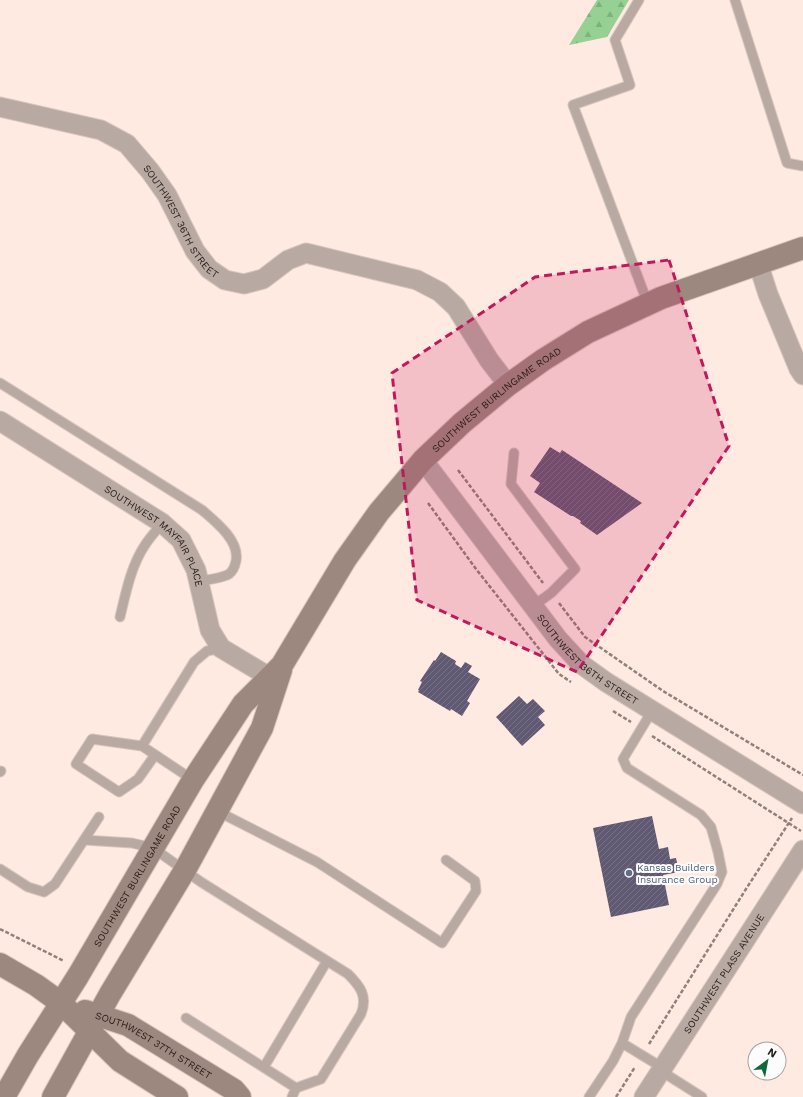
<svg xmlns="http://www.w3.org/2000/svg" width="803" height="1097" font-family="'Work Sans',sans-serif">
	<defs>
		<pattern id="forest-firs" width="22" height="20" patternUnits="userSpaceOnUse"><rect width="22" height="20" fill="#96d093"/><path d="M5 1l3.5 6h-7zM16 11l3.5 6h-7z" fill="#81b27e"/></pattern>
		<pattern id="building-hatch" width="6" height="6" patternUnits="userSpaceOnUse"><rect width="6" height="6" fill="#605973"/><path d="M-1 1l2-2M0 6l6-6M5 7l2-2" fill="none" stroke="#787284"/></pattern>
	</defs>
	<rect width="100%" height="100%" fill="#feeae1"/>
	<path fill="url(#forest-firs)" d="M597,0H629L607,37L569,45Z"/>
	<path fill="url(#building-hatch)" d="M550,447L560,453L562,450L642,503L597,535L580,523L581,521L573,516H571L534,492L540,483L530,476Z
		M441,652L456,661L455,664L461,668L465,662L472,666L468,672L480,679L467,701L470,703L462,716L451,709L450,711L418,692L419,690H418L422,682L420,681L434,660L435,661Z
		M519,696L527,704L533,699L545,711L538,717L545,725L522,746L496,717Z
		M652,816L659,849L668,847L670,859L676,858L679,872L663,875L669,905L611,917L593,828Z"/>
	<g fill="none" stroke-linecap="round" stroke-linejoin="round">
		<g stroke="#d7c5bc" stroke-width="11">
			<path id="service" d="M639,0L615,40L630,85L573,105L648,304
				M735,0L787,163L803,166
				M0,383L202,510C216,522 240,541 236,561C235,566 233,571 229,574C222,578 207,580 199,581
				M514,453L511,484L575,569L551,593L533,606
				M120,617C126,592 131,566 145,545C150,537 157,530 162,523
				M142,746L194,662L207,651L221,648
				M155,755L138,779L119,792L76,764L92,739L142,746L193,780
				M0,772L1,771
				M217,811L317,862L442,943L476,891L475,881L446,860
				M84,840L132,843L153,848L201,882L348,974C360,986 368,996 361,1014L321,1079L296,1088L292,1097
				M0,869L28,887L44,892L55,884L99,817
				M186,1018L296,1088
				M622,1043L663,1068
				M264,1067L327,961
				M661,1071L702,1097
				M589,1097L613,1061L622,1043L631,1017L717,884L722,872L718,852L711,827L701,815L627,768L623,759L652,711"/>
		</g>
		<g stroke="#d7c5bc" stroke-width="21">
			<g id="minor">
				<path id="s1" d="M0,107L101,130L127,144L150,171L167,195L195,251L209,269L225,280L244,284L263,279L288,260L306,253L417,280L440,292L456,307L489,360L508,385"/>
				<path d="M758,263L768,294L799,369L803,375"/>
				<path id="s2" d="M0,421L162,523L181,540L196,570L210,630L221,648L271,678"/>
				<path id="s3" d="M423,460L558,639L581,664L606,682L803,804"/>
				<path id="s4" d="M644,1097L803,850"/>
			</g>
		</g>
		<g stroke="#d7c5bc" stroke-width="24">
			<g id="secondary">
				<path d="M0,964L36,985L61,1003L120,1061L177,1097"/>
				<path id="s5" d="M85,1011L128,1025L234,1090L240,1097"/>
				<path id="s6" d="M4,1097L28,1055L78,976L193,780L243,704L282,665L345,560L379,512L423,460L462,423L508,385L543,360L588,332L661,298L803,248"/>
				<path d="M53,1097L110,994L185,870L262,728L281,670"/>
			</g>
		</g>
		<path stroke="#91817a" stroke-width="2.5" stroke-dasharray="4 2" stroke-linecap="butt" d="M458,470L543,583
			M428,503L476,569L559,674L571,682
			M559,603L585,637L663,691L803,775
			M613,711L631,722
			M652,736L801,831
			M0,929L64,961
			M649,1044L746,889L792,818
			M616,1097L635,1067"/>
		<use href="#service" stroke="#b8a9a3" stroke-width="9"/>
		<use href="#minor" stroke="#b8a9a3" stroke-width="19"/>
		<use href="#secondary" stroke="#9d887f" stroke-width="22"/>
	</g>
	<path fill="#c2185b" fill-opacity="0.2" stroke="#c2185b" stroke-width="3" stroke-dasharray="8 5" stroke-linejoin="round" d="M669,260L729,446L577,672L417,600L392,373L535,277Z"/>
	<circle fill="#5c6f8a" stroke="#fcfcfc" stroke-width="1.5" cx="629" cy="873" r="4"/>
	<g text-anchor="middle" stroke-width="4" stroke-linejoin="round" paint-order="stroke">
		<g font-size="10" fill="#271c16" stroke="#fcfcfc">
			<text dy="4" stroke="none"><textPath href="#s1" startOffset="228">SOUTHWEST 36TH STREET</textPath></text>
			<text dy="4" stroke="none"><textPath href="#s6" startOffset="860">SOUTHWEST BURLINGAME ROAD</textPath></text>
			<text dy="4" stroke="none"><textPath href="#s2" startOffset="196">SOUTHWEST MAYFAIR PLACE</textPath></text>
			<text dy="4" stroke="none"><textPath href="#s3" startOffset="260">SOUTHWEST 36TH STREET</textPath></text>
			<text dy="4" stroke="none"><textPath href="#s6" startOffset="258">SOUTHWEST BURLINGAME ROAD</textPath></text>
			<text dy="4" stroke="none"><textPath href="#s4" startOffset="147">SOUTHWEST PLASS AVENUE</textPath></text>
			<text dy="4" stroke="none"><textPath href="#s5" startOffset="77">SOUTHWEST 37TH STREET</textPath></text>
		</g>
		<g font-size="10" fill="#4e5e75" stroke="#fcfcfc" text-anchor="start">
			<text x="637" y="871">Kansas Builders<tspan x="637" dy="12">Insurance Group</tspan></text>
		</g>
	</g>
	<g transform="translate(767 1061) rotate(32)"><circle r="19" fill="#fcfcfc" stroke="#a7a2a0"/>
	<path d="M0-3L7 15L0 10L-7 15Z" fill="#116739"/>
	<text y="-6" font-size="11" font-weight="bold" text-anchor="middle" fill="#271c16">N</text>
	</g>
</svg>
